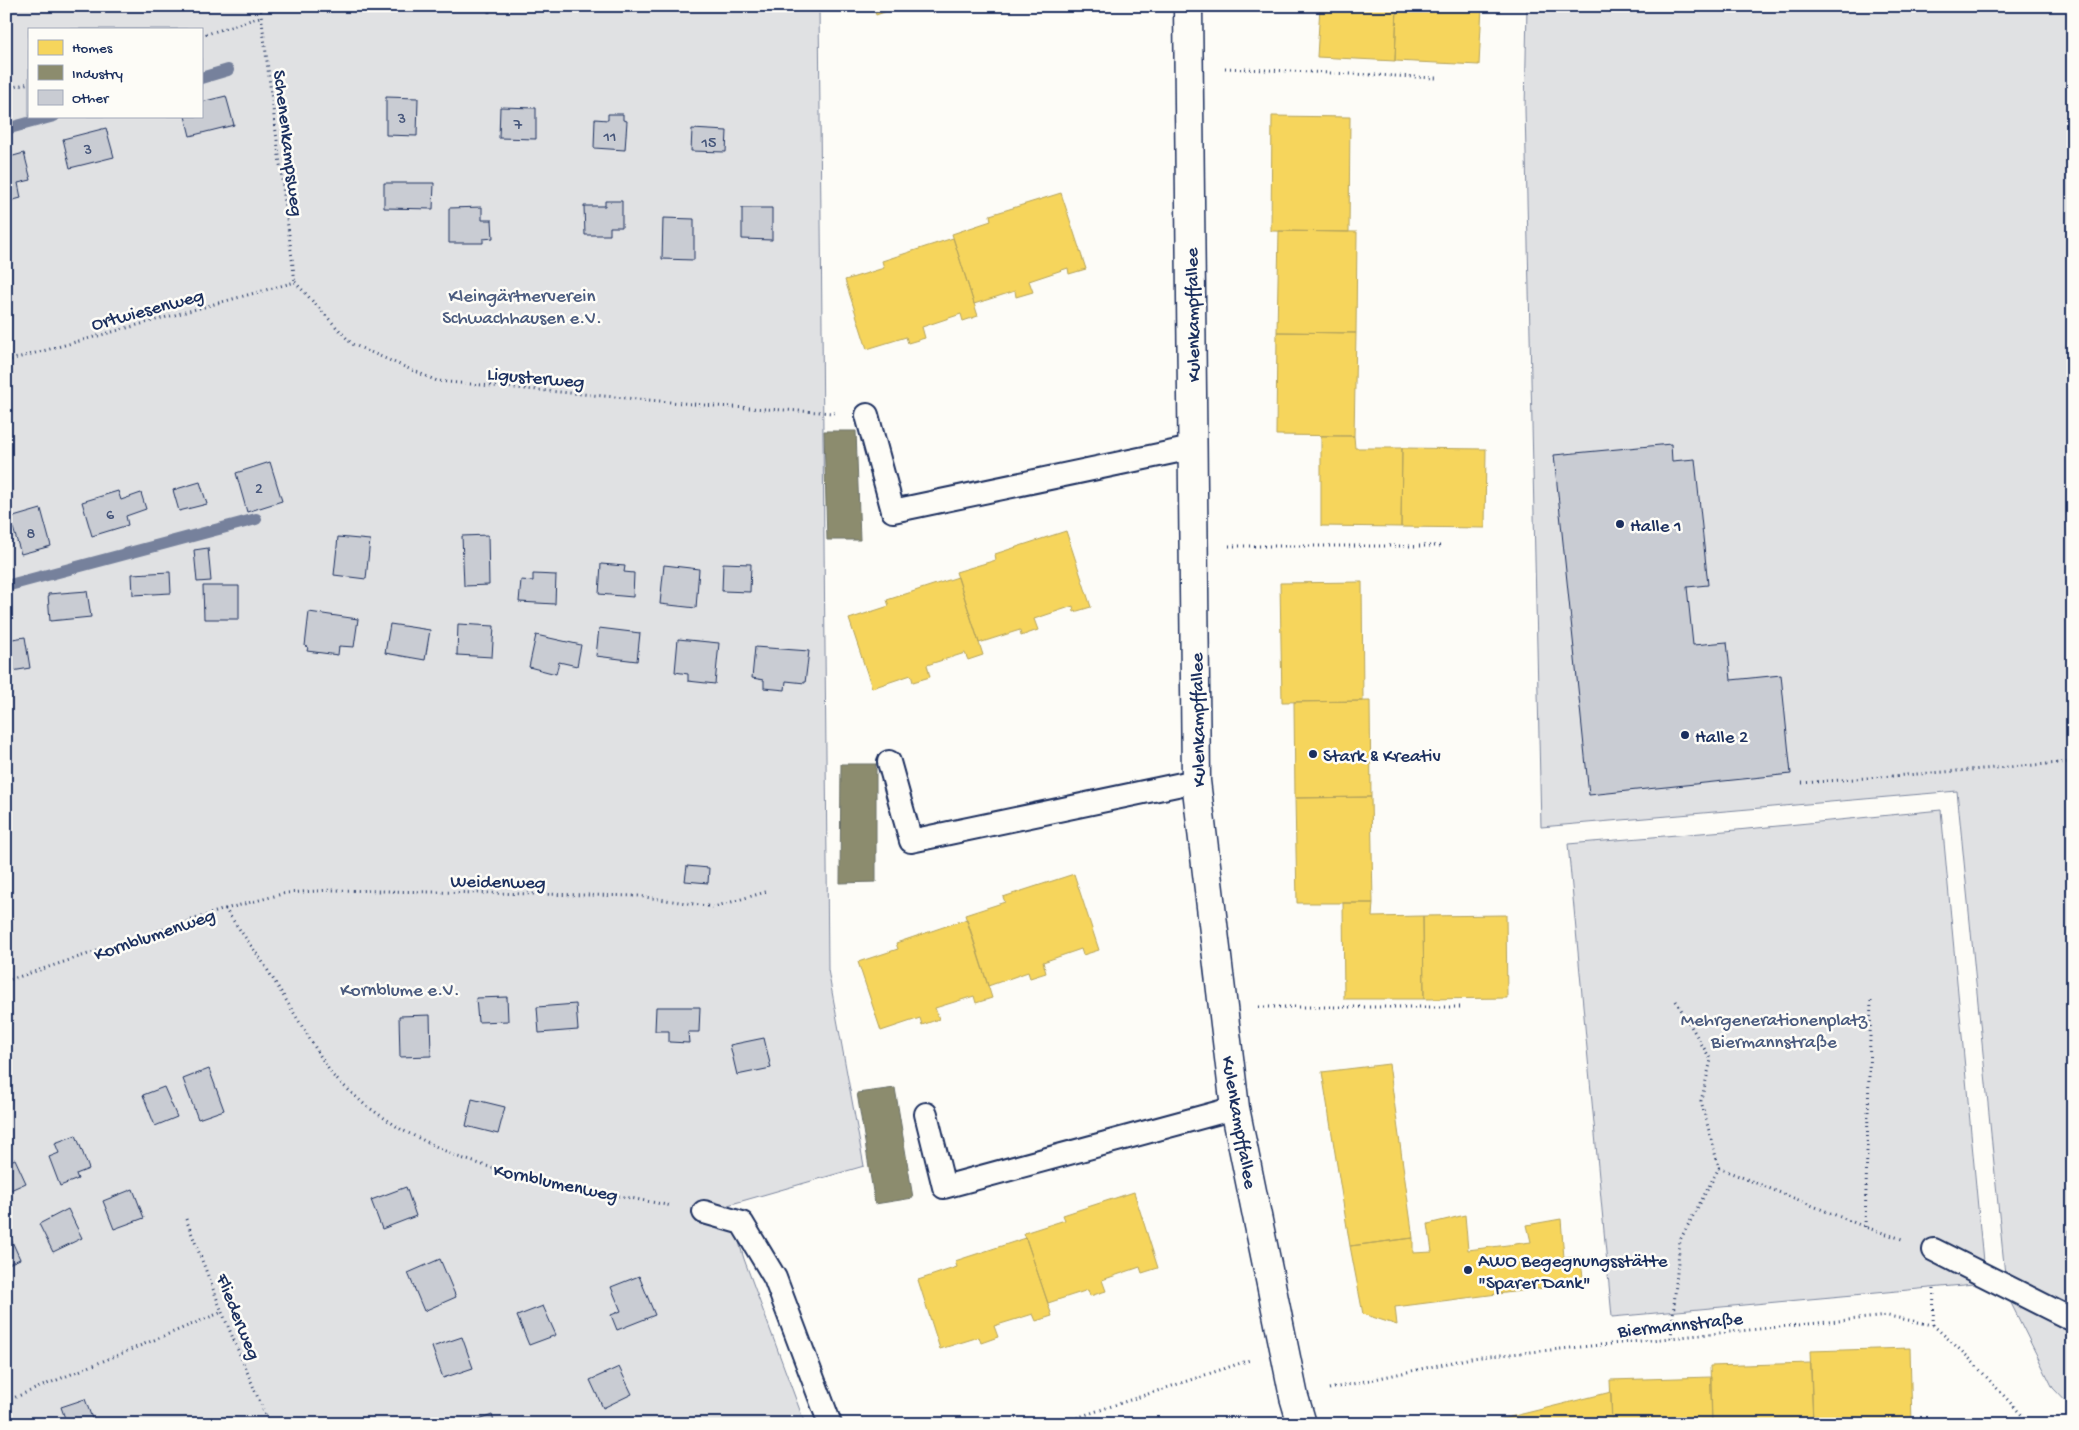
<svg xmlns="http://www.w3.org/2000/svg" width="2079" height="1430" font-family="'Gochi Hand',sans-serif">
	<rect width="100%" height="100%" fill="#fdfcf7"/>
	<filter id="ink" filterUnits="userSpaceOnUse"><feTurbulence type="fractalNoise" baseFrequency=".02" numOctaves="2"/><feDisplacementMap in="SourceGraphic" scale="10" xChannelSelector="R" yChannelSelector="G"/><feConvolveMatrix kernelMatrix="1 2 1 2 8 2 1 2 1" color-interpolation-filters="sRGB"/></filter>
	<g filter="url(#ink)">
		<path fill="#e0e1e3" stroke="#7e88a0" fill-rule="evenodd" d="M6,6H819L828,970L864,1166L728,1205L744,1259L805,1424H6ZM29,29H201V116H29Z
			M1527,6H2073V1409L2053,1388L2007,1295L1957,791L1541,827L1525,109Z
			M1941,810L1985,1283L1612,1317L1568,844L1737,830Z"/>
		<path fill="#f6d55c" stroke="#b4a35d" d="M873,6H901L876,15Z
			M1320,6H1397L1395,61L1317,57Z
			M1397,6H1482L1479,65L1395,61Z
			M1272,116L1350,117L1349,232L1271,231Z
			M1061,193L1086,269L1069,274L1068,268L1029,281L1033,292L1016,297L1015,291L974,304L952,234L991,221L990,215Z
			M1279,231L1357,232L1356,333L1277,332Z
			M953,238L978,316L963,321L961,314L922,327L925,338L908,343L906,337L867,349L845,280L884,268L882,261Z
			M1277,332L1356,333L1354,436L1276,435Z
			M1321,436H1354L1355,448H1402L1401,527L1321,526Z
			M1402,448L1486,449L1485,528L1401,527Z
			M1066,531L1091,607L1074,612L1073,606L1034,619L1038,630L1021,636L1020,630L979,643L956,572L996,560L995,554Z
			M958,577L983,655L968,660L965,653L927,665L930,677L913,682L911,675L872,688L849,619L889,606L887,600Z
			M1362,582L1363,701L1282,702L1280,583Z
			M1370,701L1371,797L1295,798L1294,702Z
			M1371,797L1373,903H1297L1295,798Z
			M1074,874L1099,950L1083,955L1081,949L1043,962L1046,973L1030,978L1028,972L988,986L965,915L1005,902L1003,897Z
			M1343,903H1373L1372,917L1423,916L1424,999H1344Z
			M1506,915L1507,998L1424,999L1423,916Z
			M967,919L992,998L976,1003L974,996L935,1008L939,1019L922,1025L920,1018L881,1031L858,962L898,949L896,943Z
			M1389,1064L1413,1238L1350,1246L1322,1072Z
			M1134,1192L1158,1268L1142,1273L1140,1267L1102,1280L1106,1291L1090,1296L1088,1290L1048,1303L1024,1233L1065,1220L1063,1215Z
			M1465,1215L1468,1250L1531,1242L1527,1225L1561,1219L1564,1258L1580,1257L1584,1283L1395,1307L1397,1325L1363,1314L1350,1246L1413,1238V1253L1432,1252L1428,1224Z
			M1026,1238L1052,1316L1036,1321L1033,1314L994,1326L998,1337L981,1343L979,1337L940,1349L918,1280L957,1267L955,1261Z
			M1910,1348L1912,1423L1813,1424L1810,1351Z
			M1811,1363L1813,1424H1712L1710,1366Z
			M1711,1377L1712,1424H1612L1610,1380Z
			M1611,1392L1612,1424H1490V1422Z"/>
		<path fill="#8c8c6e" stroke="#6a7069" d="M824,431H856L860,540H827Z
			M841,764H876V882L840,883Z
			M895,1088L913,1198L875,1204L857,1093Z"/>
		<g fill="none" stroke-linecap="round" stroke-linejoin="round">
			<path stroke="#76819c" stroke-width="12" d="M201,78L228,70
				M6,129L54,116
				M6,586L256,519"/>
		</g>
		<path fill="#c9ccd3" stroke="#1b2f5e" d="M702,6H744V9Z
			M226,96L234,125L190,136L185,116H201V102Z
			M386,97L418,98L417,136L386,135Z
			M500,107L536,108V139L499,138Z
			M608,114H623V120L627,121L625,150L594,148L595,119L608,120Z
			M106,128L114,157L70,168L63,139Z
			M692,129L727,131L726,152L691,151Z
			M24,153L31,180L18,183L21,198L6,202V158Z
			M384,183H434L433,209L384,208Z
			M605,201H622V227H610V235H585L584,206H605Z
			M482,207V220H492L493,238L483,239V243H449V208Z
			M742,208H772V240L742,239Z
			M663,218L694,219V260L662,259Z
			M1671,444L1672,461L1695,459L1708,585L1687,587L1693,645L1727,642L1731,680L1781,675L1791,774L1589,795L1554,455Z
			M270,462L282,501L247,512L236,473Z
			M200,482L207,504L179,511L173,490Z
			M118,491L121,500L141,493L146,509L126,516L128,525L92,536L82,502Z
			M41,509L51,546L21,554L10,518Z
			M488,535L489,585L464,586L462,536Z
			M338,537L370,540L366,579L334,575Z
			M208,548L211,581L197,582L194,550Z
			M723,563L751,564L750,592L722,591Z
			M601,564L625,566L624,572L634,573L633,597L599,594Z
			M664,565L699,569L696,608L660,604Z
			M170,572L171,593L133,595L132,574Z
			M533,574L556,575L555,604L519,602L521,580L533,581Z
			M203,586H239V619H204Z
			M87,591L91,617L50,621L48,594Z
			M309,612L358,619L354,647L339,646L338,655L307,651L308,647L305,646Z
			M390,624L430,630L425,660L385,653Z
			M458,624L494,626L492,657L457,655Z
			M599,628L640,633L637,661L596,656Z
			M536,635L581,645L577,666L559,662L556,674L529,667Z
			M25,637L30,668L6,672V640Z
			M678,639L719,643L715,684L688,681V674L675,672Z
			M755,647L809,651L805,683L786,681L785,690L764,688V680L752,678Z
			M687,866L709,868L708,883L685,881Z
			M507,997L508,1021L478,1022L476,998Z
			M576,1004L578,1030L539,1033L537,1007Z
			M656,1007H700L699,1032H688L689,1043L669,1042V1031H655Z
			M430,1015L431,1056L400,1057L399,1016Z
			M764,1038L771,1068L737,1075L730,1045Z
			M209,1069L224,1110L198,1119L183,1079Z
			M164,1087L177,1117L155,1126L143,1095Z
			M472,1099L505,1107L498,1134L466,1126Z
			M76,1135L89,1169L76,1174L78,1179L60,1186L49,1157L59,1153L55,1143Z
			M15,1159L26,1183L6,1192V1163Z
			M406,1187L416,1216L382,1229L371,1200Z
			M133,1189L144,1218L114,1229L103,1201Z
			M68,1209L82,1238L53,1252L39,1224Z
			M6,1228L20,1259L6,1265Z
			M2073,1229V1266H2072L2069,1230Z
			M440,1259L456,1297L424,1311L408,1273Z
			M639,1276L655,1315L617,1330L611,1315L621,1311L611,1287Z
			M543,1306L556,1335L529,1345L517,1316Z
			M462,1337L473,1368L443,1378L432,1347Z
			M619,1367L632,1394L603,1408L590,1380Z
			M85,1399L94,1424H67L61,1407Z
			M492,1415L495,1424H468Z"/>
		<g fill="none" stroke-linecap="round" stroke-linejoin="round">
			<g stroke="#1b2f5e" stroke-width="26">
				<path id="lane" d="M867,415L893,511L1192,448
					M889,762L911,841L1196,781
					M926,1114L944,1187L1235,1108
					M704,1212L742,1223L775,1278L830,1424
					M1934,1250L2073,1320"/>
			</g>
			<g stroke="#1b2f5e" stroke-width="31">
				<path id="street" d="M1188,6L1196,781L1235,1108L1294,1397L1302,1424"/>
			</g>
			<path stroke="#1b2f5e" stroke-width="3" stroke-dasharray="1 4" stroke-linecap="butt" d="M260,6L295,282
				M489,13V6
				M201,36L260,17
				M1225,68L1437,78
				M6,89L29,83
				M295,282L352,344L437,381L715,406L835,413
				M6,361L295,282
				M1229,546H1444
				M1802,783L2073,762
				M225,909L286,893L332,890L638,896L714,907L769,891
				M6,981L225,909L262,961L332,1075L365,1105L402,1130L458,1157L521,1177L672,1206
				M1676,1001L1711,1060L1701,1101L1719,1168
				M1259,1007H1463
				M186,1219L222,1312L269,1424
				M1865,1227L1871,1000
				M1933,1325L1934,1288
				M1671,1338L1680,1240L1719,1168L1865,1227L1902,1239
				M1329,1389L1471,1358L1888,1316L1933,1325L1968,1357L2030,1424
				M6,1401L222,1312
				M1058,1424L1250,1360"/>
			<use href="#lane" stroke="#fdfcf7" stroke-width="22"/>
			<use href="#street" stroke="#fdfcf7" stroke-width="28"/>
		</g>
	</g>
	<g fill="#1b2f5e" stroke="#fdfcf7" stroke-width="2">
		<circle cx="1620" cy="524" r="5"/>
		<circle cx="1685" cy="735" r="5"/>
		<circle cx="1313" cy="754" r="5"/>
		<circle cx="1468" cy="1270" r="5"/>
	</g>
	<g text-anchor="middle" stroke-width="5" stroke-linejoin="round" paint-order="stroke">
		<g font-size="16" fill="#46567b">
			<text x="402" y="123">3</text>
			<text x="518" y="129">7</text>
			<text x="610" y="141">11</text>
			<text x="709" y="147">15</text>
			<text x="88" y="154">3</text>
			<text x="259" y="493">2</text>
			<text x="110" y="519">6</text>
			<text x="31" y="538">8</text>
		</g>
		<g font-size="19" fill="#1b2f5e" stroke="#fdfcf7">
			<text transform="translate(290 143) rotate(83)" y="7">Schenenkampsweg</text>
			<text transform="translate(147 308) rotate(-15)" y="7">Ortwiesenweg</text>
			<text transform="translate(1191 315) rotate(-91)" y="7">Kulenkampffallee</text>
			<text transform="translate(536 376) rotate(5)" y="7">Ligusterweg</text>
			<text transform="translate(1196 720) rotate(-91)" y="7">Kulenkampffallee</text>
			<text transform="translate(498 880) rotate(1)" y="7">Weidenweg</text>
			<text transform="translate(154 933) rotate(-19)" y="7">Kornblumenweg</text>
			<text transform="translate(1241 1122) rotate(80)" y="7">Kulenkampffallee</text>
			<text transform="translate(556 1181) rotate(12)" y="7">Kornblumenweg</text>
			<text transform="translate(240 1316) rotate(68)" y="7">Fliederweg</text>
			<text transform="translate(1680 1323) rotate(-6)" y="7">Biermannstraße</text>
		</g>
		<g font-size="19" fill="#4c5c7f" stroke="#fdfcf7">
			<text x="522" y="301">Kleingärtnerverein<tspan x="522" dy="22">Schwachhausen e.V.</tspan></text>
			<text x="400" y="995">Kornblume e.V.</text>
			<text x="1774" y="1025">Mehrgenerationenplatz<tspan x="1774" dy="22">Biermannstraße</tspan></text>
		</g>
		<g font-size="19" fill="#1b2f5e" stroke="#fdfcf7" text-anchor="start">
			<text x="1630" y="531">Halle 1</text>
			<text x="1695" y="742">Halle 2</text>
			<text x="1323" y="761">Stark &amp; Kreativ</text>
			<text x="1478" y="1266">AWO Begegnungsstätte<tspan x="1478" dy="22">"Sparer Dank"</tspan></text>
		</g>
	</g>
	<rect width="2079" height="1430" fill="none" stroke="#fdfcf7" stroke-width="25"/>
	<rect x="12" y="12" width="2054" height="1405" fill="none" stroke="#1b2f5e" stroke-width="2" filter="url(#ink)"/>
	<rect x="28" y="28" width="175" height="90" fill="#fdfcf7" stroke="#a3aaba"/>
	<rect x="38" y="40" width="25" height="15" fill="#f6d55c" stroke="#a3aaba"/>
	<text x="72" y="52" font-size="15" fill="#1b2f5e">Homes</text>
	<rect x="38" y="65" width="25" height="15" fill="#8c8c6e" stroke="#a3aaba"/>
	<text x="72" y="78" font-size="15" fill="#1b2f5e">Industry</text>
	<rect x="38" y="90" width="25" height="15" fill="#c9ccd3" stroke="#a3aaba"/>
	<text x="72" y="102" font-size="15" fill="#1b2f5e">Other</text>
</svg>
